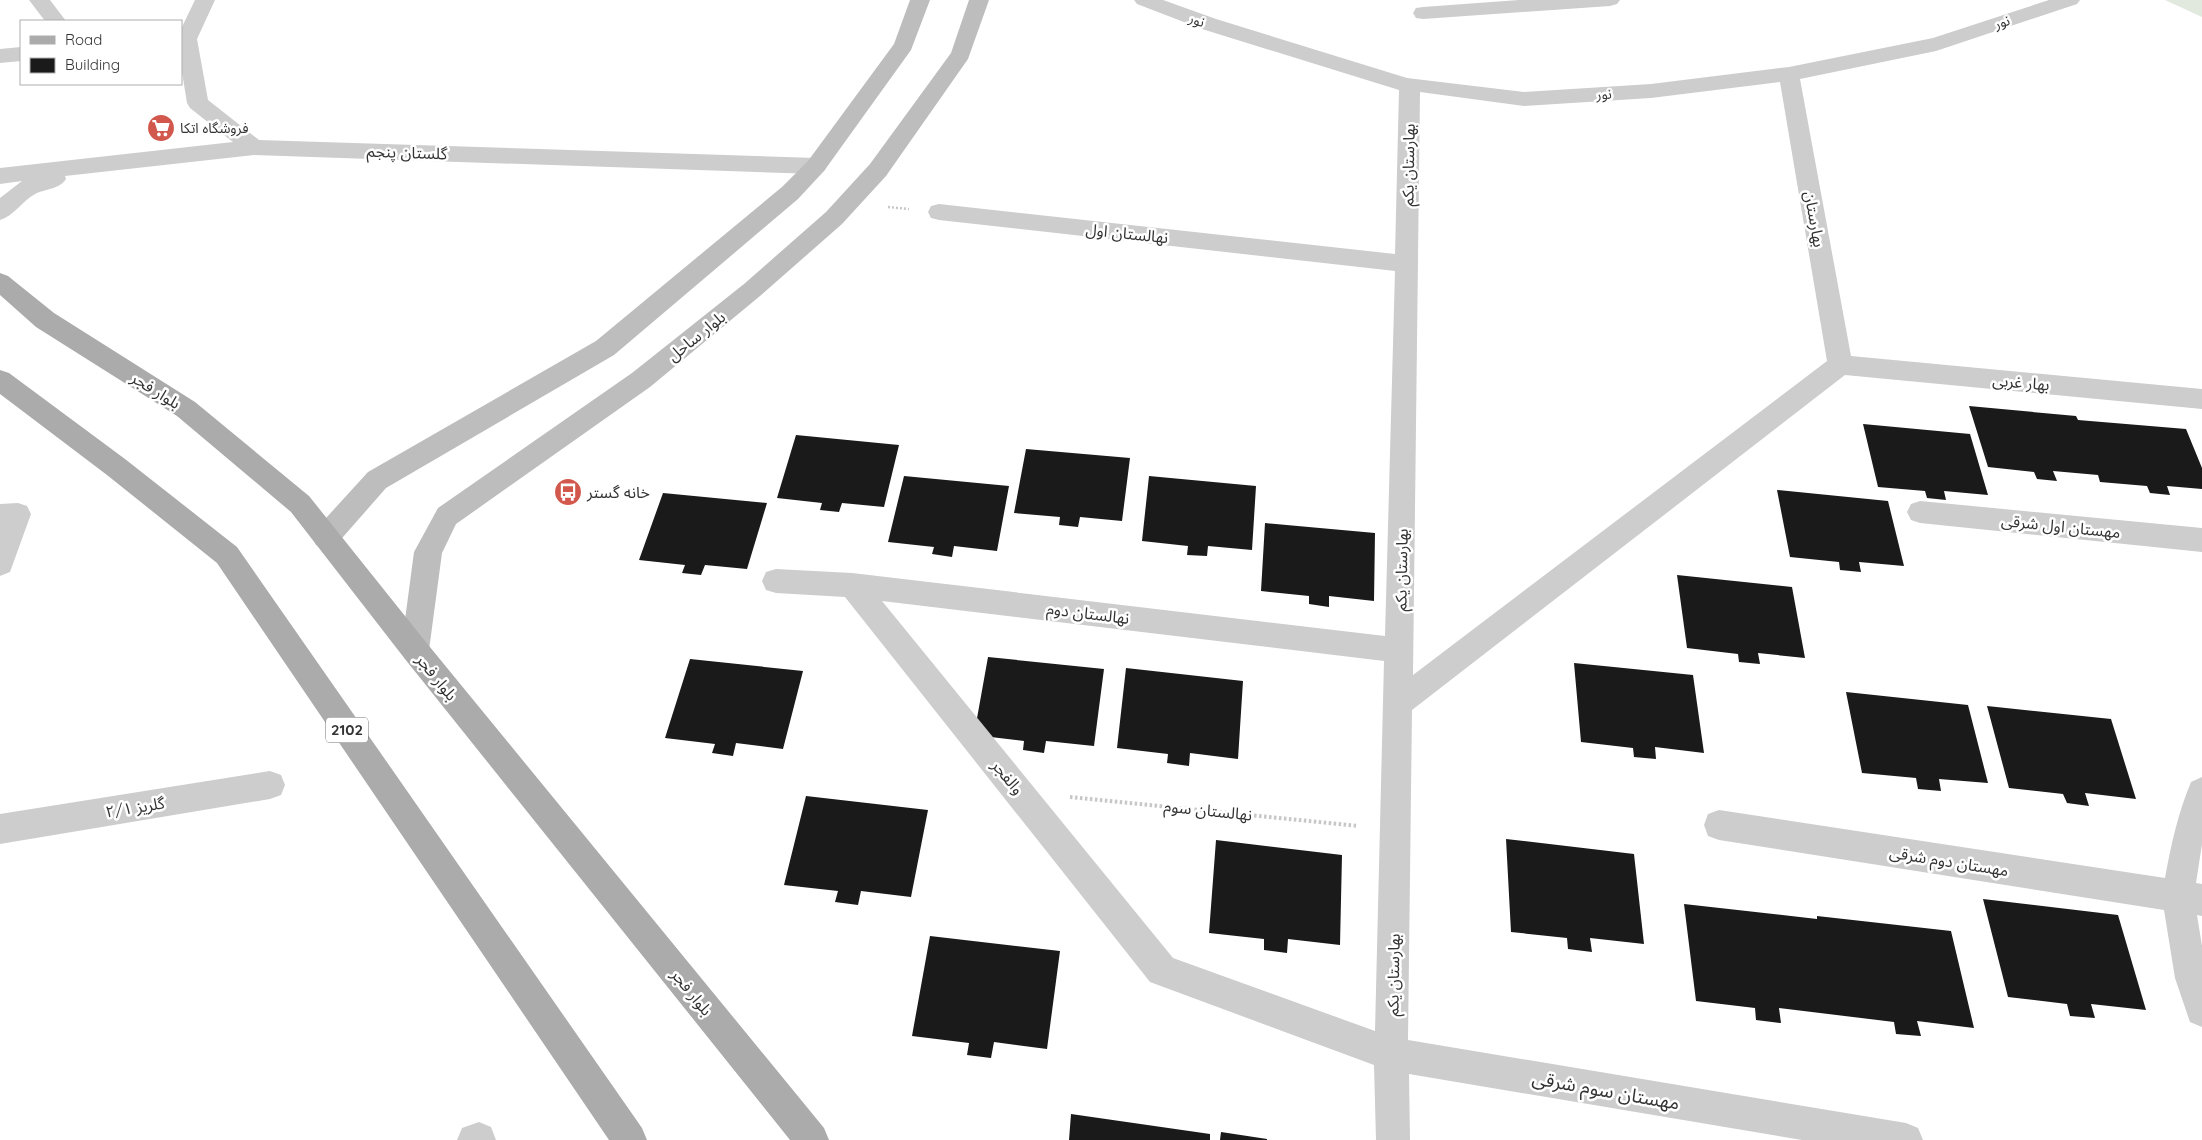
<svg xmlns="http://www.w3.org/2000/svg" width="2202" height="1140" font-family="Quicksand,'Noto Sans Arabic',sans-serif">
	<rect width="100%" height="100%" fill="#fff"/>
	<path fill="#e1e8dd" d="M2165,0H2202V17Z"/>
	<path fill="#1a1a1a" d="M1969,406L2076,416L2078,420L2186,429L2202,468V489L2167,486L2170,495L2150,493L2147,486L2100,482L2098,475L2053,471L2057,481L2037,479L2034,472L1988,467Z
		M1863,424L1970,434L1988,495L1944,491L1946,500L1927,498L1925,491L1878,487Z
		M796,435L899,445L884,507L842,503L839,512L820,510L822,503L777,498Z
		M1026,449L1130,458L1122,521L1080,517L1078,527L1059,525L1060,517L1014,513Z
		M904,476L1009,486L997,551L954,546L952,557L932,554L934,547L888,542Z
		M1149,476L1256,486L1252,550L1208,546L1207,556L1187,555L1188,546L1142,541Z
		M1777,490L1888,501L1904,566L1859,562L1861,572L1840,570L1839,562L1790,557Z
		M663,493L767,503L747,569L705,565L701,575L682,573L685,565L639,560Z
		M1265,523L1375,533L1374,601L1329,596V607L1309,604V596L1261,591Z
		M1677,575L1792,587L1805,658L1758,653L1760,664L1739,662L1738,654L1687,648Z
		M988,657L1104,669L1094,746L1046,741L1044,753L1023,750L1024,741L974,735Z
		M690,659L803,671L783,749L736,743L733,756L712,753L715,744L665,738Z
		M1574,663L1693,675L1704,753L1655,747L1656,759L1634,757L1633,748L1581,742Z
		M1126,668L1243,681L1238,759L1190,753L1189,766L1167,763L1168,754L1117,748Z
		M1846,692L1968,705L1988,783L1939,779L1941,791L1918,789L1916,778L1862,773Z
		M1987,706L2111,719L2136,799L2085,793L2089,806L2067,803L2063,794L2009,788Z
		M806,796L928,810L911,897L861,891L858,905L835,902L838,891L784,885Z
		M1506,839L1634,854L1644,944L1590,938L1592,952L1568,949L1567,938L1511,932Z
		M1216,840L1342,855L1340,945L1288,939L1287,953L1264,950V939L1209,933Z
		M1983,899L2118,915L2146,1010L2091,1004L2095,1018L2070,1016L2067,1004L2008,997Z
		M1684,904L1817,919V916L1951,931L1974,1028L1917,1021L1921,1036L1896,1034L1894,1022L1779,1008L1781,1023L1756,1020L1755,1008L1696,1001Z
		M930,936L1060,951L1047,1049L994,1042L991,1058L967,1055L969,1043L912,1036Z
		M1071,1114L1210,1134V1140H1069Z
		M1221,1132L1267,1139V1140H1220Z"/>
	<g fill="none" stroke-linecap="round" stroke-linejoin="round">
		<path stroke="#c7c7c7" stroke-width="2.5" stroke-dasharray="2 2" stroke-linecap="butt" d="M888,207L909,209"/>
		<path stroke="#c7c7c7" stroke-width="4" stroke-dasharray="2.5 2.5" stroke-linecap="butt" d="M1070,797L1358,826"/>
		<path fill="#cdcdcd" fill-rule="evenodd" d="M29,0H50L66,21H45Z
			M195,0H215L197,39L208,100L259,140L816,158L824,161L827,166L824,171L816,174L254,155L65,176L66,179C60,189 45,189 35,194C22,201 14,216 0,220V198L22,181L0,184V168L233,142L190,108L187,103L181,66V29Z
			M1134,0H1163L1216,19L1407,78L1524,92L1651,84L1789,67L1933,38L2049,0H2080L2077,4L1936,51L1800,79L1851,356L2202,389V409L1845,375L1412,710L1408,1040L1906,1123L1918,1128L1923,1140H1802L1409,1074L1410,1140H1376L1374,1065L1150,982L845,597L776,593L766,590L762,581L766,572L776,569L852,573L1385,636L1395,271L939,220L931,218L928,212L931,206L939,204L1395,254L1399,90L1202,29L1137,4ZM1780,82L1827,361L1413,675L1420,92L1524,106L1651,98ZM882,601L1384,661L1375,1031L1173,958Z
			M1519,0H1620L1617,4L1610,6L1423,19L1416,18L1413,13L1416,8L1423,7Z
			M21,47V61L0,63V49Z
			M1920,501L2202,528V552L1920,523L1911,520L1907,512L1911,504Z
			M18,503L27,506L31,514L10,572L0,576V504Z
			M270,771L281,775L285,785L281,795L270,799L0,844V814Z
			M2202,777V844L2196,883L2202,884V916L2197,915L2202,946V1027L2190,1022L2175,978L2164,910L1719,840L1708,836L1704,825L1708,814L1719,810L2165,878C2171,845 2178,813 2191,782Z
			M479,1122L491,1127L496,1140H457L462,1128Z"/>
		<path fill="#bdbdbd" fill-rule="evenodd" d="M910,0H930L911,50L824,171L798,199L614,355L386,488L336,545L326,549L316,545L312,537L316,529L368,472L596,341L782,187L808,161L894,44Z
			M969,0H989L968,59L886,176L842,224L760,296L650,387L456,524L442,553L429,650L425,659L415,663L405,659L401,650L414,552L438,508L632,373L744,284L826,212L870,164L951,53Z"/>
		<path fill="#ababab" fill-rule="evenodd" d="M0,273L8,276L54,313L195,402L309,496L425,641L824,1128L829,1140H790L405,659L291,512L177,416L36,327L0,295Z
			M0,370L9,373L125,459L237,547L642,1128L647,1140H609L217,563L107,475L0,394Z"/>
	</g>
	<defs>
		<g id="supermarket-disc" transform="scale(1.4375)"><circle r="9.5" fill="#d2584d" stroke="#fff"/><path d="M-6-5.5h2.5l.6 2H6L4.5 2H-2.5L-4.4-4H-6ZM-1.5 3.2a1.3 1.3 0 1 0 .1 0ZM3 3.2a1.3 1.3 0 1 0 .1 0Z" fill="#fff"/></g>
		<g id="bus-disc" transform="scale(1.4375)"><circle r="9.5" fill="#d2584d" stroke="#fff"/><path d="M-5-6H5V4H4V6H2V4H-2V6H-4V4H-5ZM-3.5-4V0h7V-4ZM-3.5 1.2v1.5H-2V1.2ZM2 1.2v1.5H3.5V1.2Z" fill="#fff"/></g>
	</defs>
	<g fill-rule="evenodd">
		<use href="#supermarket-disc" x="161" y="128"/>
		<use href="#bus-disc" x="568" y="492"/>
	</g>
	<g text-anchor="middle" stroke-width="5" stroke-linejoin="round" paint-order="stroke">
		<g font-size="14" fill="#333" stroke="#fff">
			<text transform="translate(1197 20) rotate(20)" y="5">نور</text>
			<text transform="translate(2002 22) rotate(-18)" y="5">نور</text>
			<text transform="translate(1604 94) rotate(-4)" y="5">نور</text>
		</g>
		<g font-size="14" fill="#333" stroke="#fff" text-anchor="start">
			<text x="180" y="133">فروشگاه اتکا</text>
		</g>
		<rect fill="#fff" stroke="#707070" stroke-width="1" x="326" y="717.5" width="42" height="25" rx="4"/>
		<g font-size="15" font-weight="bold" fill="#333">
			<text x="347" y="735">2102</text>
		</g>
		<g font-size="16" fill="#333" stroke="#fff">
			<text transform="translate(407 152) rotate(2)" y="6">گلستان پنجم</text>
			<text transform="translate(1408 165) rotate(-89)" y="6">بهارستان یکم</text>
			<text transform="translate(1815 219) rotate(80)" y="6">بهارستان</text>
			<text transform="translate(1127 233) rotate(6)" y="6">نهالستان اول</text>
			<text transform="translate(696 336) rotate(-39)" y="6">بلوار ساحل</text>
			<text transform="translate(2021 382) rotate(5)" y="6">بهار غربی</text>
			<text transform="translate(156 390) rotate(32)" y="6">بلوار فجر</text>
			<text transform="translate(2061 526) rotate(6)" y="6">مهستان اول شرقی</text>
			<text transform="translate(1401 570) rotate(-89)" y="6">بهارستان یکم</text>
			<text transform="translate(1088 613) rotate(7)" y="6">نهالستان دوم</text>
			<text transform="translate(437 677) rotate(51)" y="6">بلوار فجر</text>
			<text transform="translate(1008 777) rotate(50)" y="6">والفجر</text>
			<text transform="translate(135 807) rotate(-9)" y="6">گلریز ۲/۱</text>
			<text transform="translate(1208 810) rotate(6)" y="6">نهالستان سوم</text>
			<text transform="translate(1949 861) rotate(9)" y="6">مهستان دوم شرقی</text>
			<text transform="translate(1393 975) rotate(-89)" y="6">بهارستان یکم</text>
			<text transform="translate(692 992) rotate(51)" y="6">بلوار فجر</text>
		</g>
		<g font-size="16" fill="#333" stroke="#fff" text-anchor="start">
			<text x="587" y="498">خانه گستر</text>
		</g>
		<g font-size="19" fill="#333" stroke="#fff">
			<text transform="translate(1606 1090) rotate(10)" y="7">مهستان سوم شرقی</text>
		</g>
	</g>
	<rect x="20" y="20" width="162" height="65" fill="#ffffff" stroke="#adadad"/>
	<rect x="30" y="36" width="25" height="8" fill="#ababab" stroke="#adadad"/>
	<text x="65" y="45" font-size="15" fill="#333333">Road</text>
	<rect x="30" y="58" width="25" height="15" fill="#1a1a1a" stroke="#adadad"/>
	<text x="65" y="70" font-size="15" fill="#333333">Building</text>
</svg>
